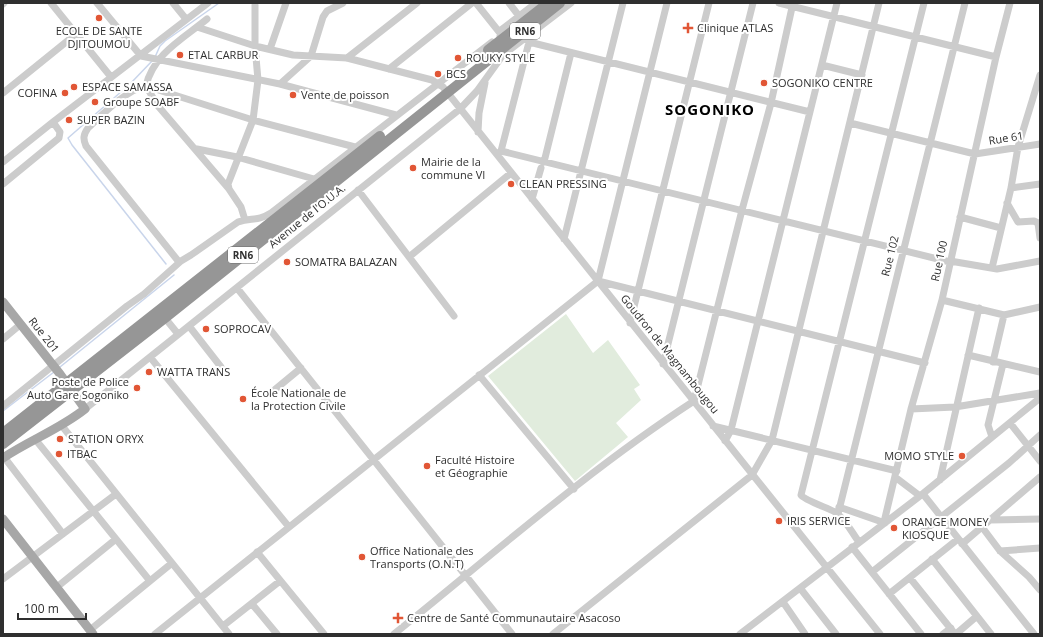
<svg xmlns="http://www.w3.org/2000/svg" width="1043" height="637" font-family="'Open Sans',sans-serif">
	<rect width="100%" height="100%" fill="#fff"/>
	<path fill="#e1ecdd" d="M566,314L593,353L608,340L640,385L634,389L641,400L616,423L628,437L575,481L488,376Z"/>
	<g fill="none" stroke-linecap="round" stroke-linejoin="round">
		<path stroke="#c9d5eb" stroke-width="1.5" d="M155,57L160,46L165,41L219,3
			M153,60L130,84L68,138L72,145L166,264
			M60,367L174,275
			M3,411L54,372"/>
		<path stroke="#ccc" stroke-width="7" d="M51,3L111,77
			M97,3L141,56L280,84L311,56L323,17L327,11L343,3
			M173,3L186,19
			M476,3L500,33
			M509,3L519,16
			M779,3L996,57
			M3,4L4,3
			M207,19C184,38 153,54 146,86L158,106L229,189
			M197,27L255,46L293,55L347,58L432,80L443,87L880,634
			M500,36L501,30L536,3
			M521,36L529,42L810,112
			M270,49L286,3
			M347,58L417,3
			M822,65L862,75
			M389,69L472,3
			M280,84L396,115
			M3,93L76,34
			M850,123L975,154L1040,144
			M478,132L479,113L485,83
			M197,149L237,157L314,179
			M501,151L950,262
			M499,153L501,151L529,42
			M3,162L53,122L208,3
			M544,162L571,53
			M3,184L59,138L60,132L53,122
			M1011,188L1040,184
			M358,190L454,316
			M532,199L541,168
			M1007,203L1018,222L1034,221L1038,223L1040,238
			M960,217L1001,228
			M245,220L241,207L229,189L228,184L253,120L258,80L255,46V5
			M564,239L623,3
			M409,257L511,173
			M950,261L997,269L1040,261
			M179,262L86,146C83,139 83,135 88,128C102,115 127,89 146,86L253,120L355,147
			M992,268L1011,188L1018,147L1040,75
			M598,281L925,363
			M237,288L512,634
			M942,300L1004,315L1040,307
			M165,318L178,334
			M630,323L709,3
			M189,326L221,367
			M3,339L21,324
			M968,355L1040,372
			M150,357L289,527
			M993,362L1004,315
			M663,364L753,3
			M479,375L574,489
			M272,392L301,368
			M3,406L127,306L144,294L181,261L191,255L238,222C251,217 257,222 271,213L492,42
			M85,409L460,109L477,91L503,55L571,3
			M911,409L955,407L1040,393
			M1010,423L1040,461
			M62,426L229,634
			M713,426L897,471
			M992,437L988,425L1003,364
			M35,439L150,581
			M725,441L731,430L837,3
			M4,457L63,534
			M895,477L920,496
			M940,480L979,308
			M923,494L1034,634
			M839,507L885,523
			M838,514L965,3
			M990,520L1040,519
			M884,522L911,409L942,300L996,57L1010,3
			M982,527L1000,551L1029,577L1040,590
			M859,542C852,533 845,518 835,512C828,508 804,500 801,495L924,3
			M962,544L1040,477
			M852,547L921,634
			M1000,551L1040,548
			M257,552L324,634
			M932,559L991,634
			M872,572L1009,463L1040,435
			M910,578L955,634
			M3,579L116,494
			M57,587L116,539
			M800,588L836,634
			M889,594L958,539
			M783,602L805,634
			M252,604L277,634
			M223,626L280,581
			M90,630L172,563
			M155,634L598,281L667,3
			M394,634C492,555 588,470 694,401L742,210L771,103L793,3
			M553,634L752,475L772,440L879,3
			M740,634L920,496L1040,398
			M943,634L951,628
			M956,634L977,616"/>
		<path stroke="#a7a7a7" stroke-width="9" d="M3,302L60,374L85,409C60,429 30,440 3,458
			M3,519L93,634"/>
		<path stroke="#969696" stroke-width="10" d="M488,50L548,3
			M3,433L380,136
			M3,444L165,318L560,3"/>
	</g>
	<g fill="#e15635" stroke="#fff" stroke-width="1.5">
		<circle cx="99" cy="18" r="4"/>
		<path d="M686 22h4v4h4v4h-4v4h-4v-4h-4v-4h4z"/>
		<circle cx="180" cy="55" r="4"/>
		<circle cx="458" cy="58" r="4"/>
		<circle cx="438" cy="74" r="4"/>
		<circle cx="764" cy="83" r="4"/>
		<circle cx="74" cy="87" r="4"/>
		<circle cx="65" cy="93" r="4"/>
		<circle cx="293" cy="95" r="4"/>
		<circle cx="95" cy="102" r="4"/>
		<circle cx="69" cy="120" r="4"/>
		<circle cx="413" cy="168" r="4"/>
		<circle cx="511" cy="184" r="4"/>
		<circle cx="287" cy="262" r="4"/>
		<circle cx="206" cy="329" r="4"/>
		<circle cx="149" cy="372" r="4"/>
		<circle cx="137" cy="388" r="4"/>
		<circle cx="243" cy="399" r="4"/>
		<circle cx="60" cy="439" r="4"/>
		<circle cx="59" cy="454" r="4"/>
		<circle cx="962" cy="456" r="4"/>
		<circle cx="427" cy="466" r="4"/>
		<circle cx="779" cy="521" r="4"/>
		<circle cx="894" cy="528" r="4"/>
		<circle cx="362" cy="557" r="4"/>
		<path d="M396 612h4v4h4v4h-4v4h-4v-4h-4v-4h4z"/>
	</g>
	<g text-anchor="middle" stroke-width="4" stroke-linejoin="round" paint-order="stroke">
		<g fill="#fff" stroke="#6d6d6d" stroke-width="1">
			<rect x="510" y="23" width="30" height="16" rx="3"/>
			<rect x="228" y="247" width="30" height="16" rx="3"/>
		</g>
		<g font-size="10" font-weight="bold" fill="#2f2f2f">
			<text x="525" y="35">RN6</text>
			<text x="243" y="259">RN6</text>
		</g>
		<g font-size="11" fill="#2f2f2f" stroke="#fff" text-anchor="start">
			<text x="697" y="32">Clinique ATLAS</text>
			<text x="99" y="35" text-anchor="middle">ECOLE DE SANTE<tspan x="99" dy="13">DJITOUMOU</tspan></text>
			<text x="188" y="59">ETAL CARBUR</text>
			<text x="466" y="62">ROUKY STYLE</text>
			<text x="446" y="78">BCS</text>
			<text x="772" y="87">SOGONIKO CENTRE</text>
			<text x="82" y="91">ESPACE SAMASSA</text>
			<text x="57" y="97" text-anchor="end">COFINA</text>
			<text x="301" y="99">Vente de poisson</text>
			<text x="103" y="106">Groupe SOABF</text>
			<text x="77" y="124">SUPER BAZIN</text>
			<text x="421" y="166">Mairie de la<tspan x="421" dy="13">commune VI</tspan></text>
			<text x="519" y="188">CLEAN PRESSING</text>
			<text x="295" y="266">SOMATRA BALAZAN</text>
			<text x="214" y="333">SOPROCAV</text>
			<text x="157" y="376">WATTA TRANS</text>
			<text x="129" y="386" text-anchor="end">Poste de Police<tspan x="129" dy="13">Auto Gare Sogoniko</tspan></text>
			<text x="251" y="397">École Nationale de<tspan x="251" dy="13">la Protection Civile</tspan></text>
			<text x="68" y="443">STATION ORYX</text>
			<text x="67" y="458">ITBAC</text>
			<text x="954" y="460" text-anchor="end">MOMO STYLE</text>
			<text x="435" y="464">Faculté Histoire<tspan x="435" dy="13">et Géographie</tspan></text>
			<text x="787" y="525">IRIS SERVICE</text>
			<text x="902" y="526">ORANGE MONEY<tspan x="902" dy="13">KIOSQUE</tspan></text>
			<text x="370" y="555">Office Nationale des<tspan x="370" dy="13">Transports (O.N.T)</tspan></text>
			<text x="407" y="622">Centre de Santé Communautaire Asacoso</text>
		</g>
		<g font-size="11" fill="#2f2f2f" stroke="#fff">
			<text transform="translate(1006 138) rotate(-9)" y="4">Rue 61</text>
			<text transform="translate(307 216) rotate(-39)" y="4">Avenue de l'O.U.A.</text>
			<text transform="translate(890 256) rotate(-76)" y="4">Rue 102</text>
			<text transform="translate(939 261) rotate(-78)" y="4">Rue 100</text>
			<text transform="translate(44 335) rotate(52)" y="4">Rue 201</text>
			<text transform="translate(670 354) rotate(51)" y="4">Goudron de Magnambougou</text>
		</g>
		<g font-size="15" font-weight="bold" letter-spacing="1" fill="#000" stroke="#fff">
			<text x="710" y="115">SOGONIKO</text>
		</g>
	</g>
	<rect width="1043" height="637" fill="none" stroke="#2f2f2f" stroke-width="8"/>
	<path d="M18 613v6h68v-6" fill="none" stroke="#2f2f2f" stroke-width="2"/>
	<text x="24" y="613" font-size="12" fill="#2f2f2f" stroke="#ffffff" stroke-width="3" paint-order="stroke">100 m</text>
</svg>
